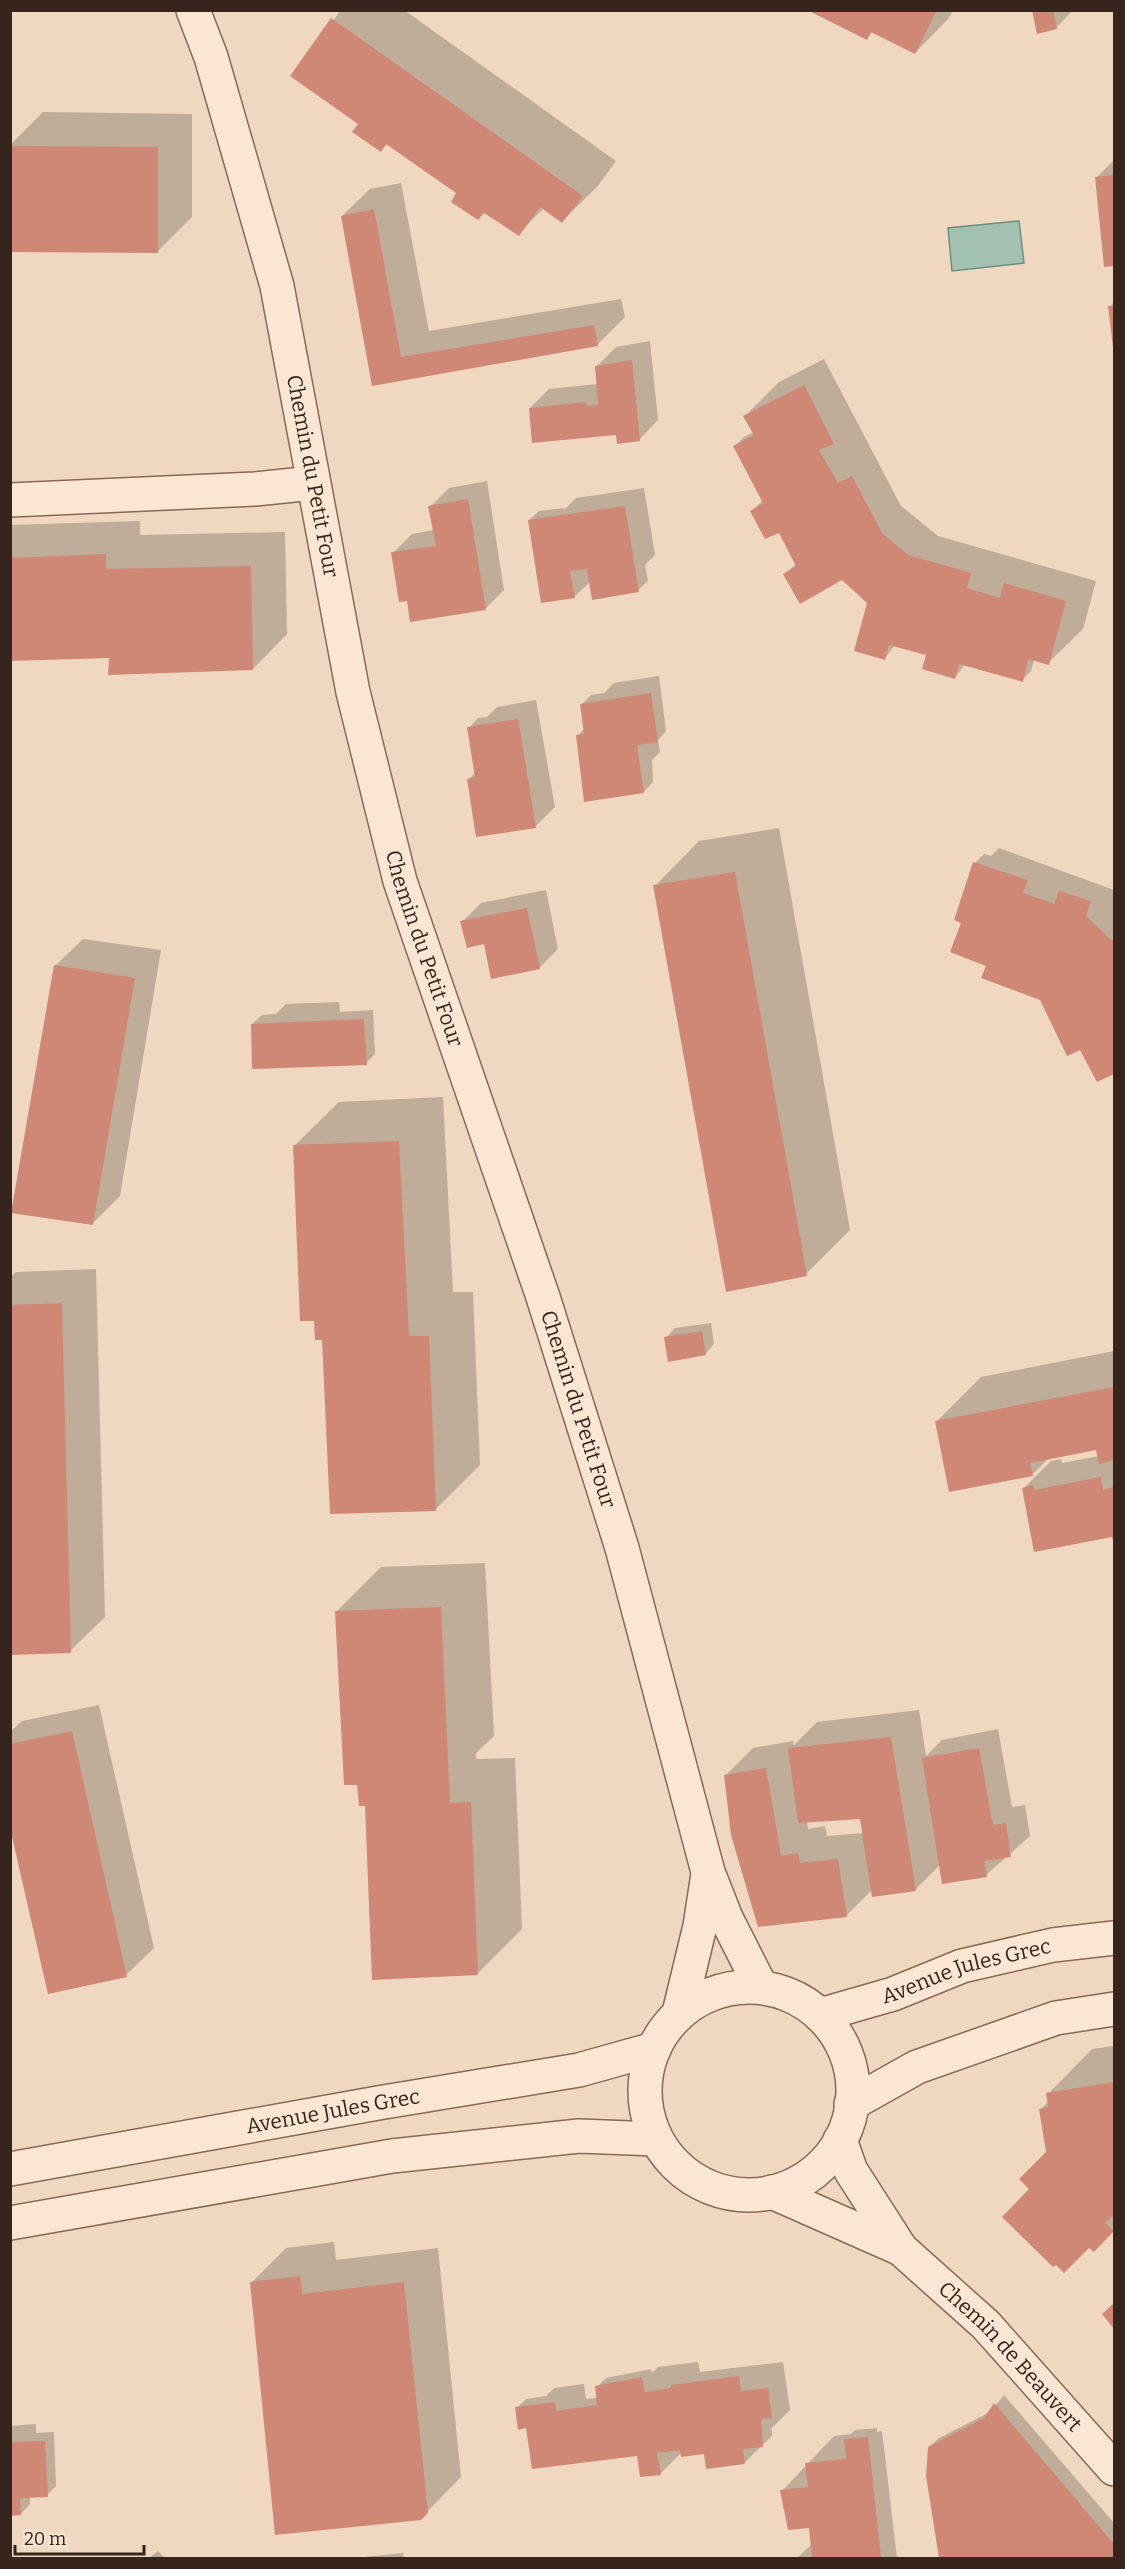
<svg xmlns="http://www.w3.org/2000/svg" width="1125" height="2569" font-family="Bitter,serif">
	<rect width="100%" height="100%" fill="#efd7c0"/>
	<path fill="#a3c1b2" stroke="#6a8f7e" stroke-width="1.5" d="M1019,221L1024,263L952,271L948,228Z"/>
	<path fill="#0003" fill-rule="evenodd" d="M341,10H404L616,161L597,187L562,221L544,208L518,234L388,143L381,150L360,124L292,76Z
		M811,10H953L949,18L915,53L873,31L867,38Z
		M1033,10H1073L1056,28Z
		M43,112L192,114V217L158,251L10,220V145Z
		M1114,160V264L1106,265L1097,177Z
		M401,183L429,331L621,299L625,317L597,345L374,384L342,216L370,189Z
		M1114,302V348L1110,307Z
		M650,341L658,420L639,440L530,408L549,389L598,384L597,366L616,347Z
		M824,359L901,506L938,536L1096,581L1083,629L1048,663L1034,659L1031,671L1022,680L965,664L955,678L928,654L895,645L885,658L868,602L843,578L785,574L797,563L779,530L752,511L763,500L735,446L744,437L754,432L745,416L779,382Z
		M487,481L504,590L485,609L408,599L393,553L412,534L434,530L430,507L449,488Z
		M644,488L655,555L645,565L648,581L638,590L591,581L574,597L529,520L539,511L564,508V510L576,498Z
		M140,521V535L285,532L287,634L253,669L111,656L10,660V525Z
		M659,676L666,731L658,740L660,752L652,760L653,782L644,792L577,736L585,728L582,704L591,695L604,693L614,683Z
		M536,700L555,807L536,826L468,780L476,772L469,728L478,718L487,717L497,707Z
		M779,828L850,1230L806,1274L655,886L699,841Z
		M999,848L1114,890V1072L1098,1080L1081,1047L1041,998L988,966L962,922L975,863L984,854L991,856Z
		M546,890L558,949L539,968L485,942L462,922L481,903Z
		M83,939L161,950L120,1196L92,1224L55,966Z
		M339,1002L340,1012L373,1010L375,1054L366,1063L252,1024L262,1015L276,1014L286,1004Z
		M443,1097L453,1292H473L480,1465L436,1509L323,1338L315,1319L294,1146L339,1102Z
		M96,1269L105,1617L70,1651L10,1654V1277L16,1272Z
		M711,1323L714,1344L705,1354L666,1338L675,1328Z
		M1114,1351V1542L1113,1535L1024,1488L1051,1461L1061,1459L1062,1463L1099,1456L1097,1448L1049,1458L1032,1475L936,1422L981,1377Z
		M485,1563L494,1736L476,1753V1759L515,1758L522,1929L478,1973L367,1804L337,1611L381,1567Z
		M99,1705L154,1948L126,1975L10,1821V1732L22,1721Z
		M919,1710L926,1756L942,1740L998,1729L1012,1807L1025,1805L1030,1836L986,1875L940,1865L916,1889H873L846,1916L759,1926L726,1775L753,1748L793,1741L794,1745L817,1722ZM862,1818L864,1833L827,1836L825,1826L808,1829L807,1821Z
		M1114,2046V2229L1094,2250L1031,2189L1047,2152L1041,2109L1049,2101L1048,2094L1092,2049Z
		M334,2242L336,2260L438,2248L461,2477L420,2519L251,2283L286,2248Z
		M698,2362L700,2372L783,2362L790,2410L770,2430H772V2436L744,2463L705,2452H682L660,2474L639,2454L528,2425L517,2408L526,2399L546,2396L554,2388L584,2384L586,2399L597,2398V2387L606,2378L651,2369L652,2373L658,2367Z
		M1004,2395L1114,2523V2558H940L928,2476L929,2447L939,2438L990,2412Z
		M36,2424V2433L54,2432L56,2486L47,2495L30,2496V2504L21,2514H10V2426Z
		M877,2428V2432L882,2431L897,2558H797L812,2544L810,2527L790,2508L783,2509L782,2491L834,2436L851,2434L855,2430Z
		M158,2551L165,2558H172H149Z
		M403,2553L404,2558H355Z"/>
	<path fill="#ce8875" d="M807,10H937L915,54L871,32L867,40Z
		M1032,10H1053L1057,29L1037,34Z
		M331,18L583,196L562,223L540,207L519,236L484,213L478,220L451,202L456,193L386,144L381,152L352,132L358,124L290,76Z
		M10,146L158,147V253L10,252Z
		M1114,175V266L1104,267L1095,177Z
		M374,209L401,357L594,325L598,346L372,386L341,216Z
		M1108,306H1114V348H1113Z
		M632,360L640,441L617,444L616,435L532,443L529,408L586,402L587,406L598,405L595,366Z
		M804,385L834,444L819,450L838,483L852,476L882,533L908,555L971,573L967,588L1000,598L1004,583L1066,601L1049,665L1028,659L1023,682L959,664L955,679L922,669L926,655L889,645L885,660L854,651L867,603L842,580L800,604L783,574L796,566L779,533L765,539L750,511L763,503L733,446L754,435L743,416Z
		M468,499L486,610L410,622L407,601L399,602L391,552L436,546L428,506Z
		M625,506L639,592L592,600L587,569L570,571L575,598L541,603L528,520Z
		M106,554V569L251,566L253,670L108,675L109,658L10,661V558Z
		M651,693L658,742L637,745L644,793L584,802L576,735L584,734L580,704Z
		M518,719L536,828L476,837L467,779L475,777L467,727Z
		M973,862L1028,880L1023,893L1054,904L1059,891L1091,901L1086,916L1111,940L1114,939V1074L1097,1082L1080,1050L1067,1056L1040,1000L981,978L986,966L950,952L961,923L954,920Z
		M735,872L807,1276L726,1292L653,885Z
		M527,908L540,969L491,979L484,944L467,948L460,921Z
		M54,965L135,978L93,1225L11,1213Z
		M364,1019L367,1065L252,1069L251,1024Z
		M399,1141L409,1336H429L436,1511L330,1514L322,1340H315L314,1321H300L293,1145Z
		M62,1303L71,1653L10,1655V1305Z
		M702,1331L706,1355L668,1362L664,1337Z
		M1114,1387V1460L1099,1464L1096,1450L1030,1463L1033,1476L949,1492L935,1421Z
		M1101,1477L1103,1490L1114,1487V1545L1112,1537L1034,1552L1022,1488L1033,1485L1035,1490Z
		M441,1607L450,1803L471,1802L478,1975L372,1980L365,1806H359L357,1785H344L335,1611Z
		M72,1731L127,1977L48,1994L10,1828V1744Z
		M891,1737L916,1891L872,1897L860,1819L798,1823L788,1748Z
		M979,1748L993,1825L1006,1823L1011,1857L984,1861L987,1877L942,1884L922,1758Z
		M766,1768L781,1856L798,1853L800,1863L838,1859L847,1917L758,1927L731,1835L724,1775Z
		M1114,2082V2218L1112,2216L1105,2223L1114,2231L1094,2252L1089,2248L1064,2273L1056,2265L1053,2267L1002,2217L1029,2189L1019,2179L1046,2152L1039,2109L1048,2107L1046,2093Z
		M300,2276L302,2294L404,2282L428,2513L421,2520L275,2535L250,2282Z
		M1114,2303V2329L1102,2314Z
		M739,2376L741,2391L768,2388L772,2418L761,2419L763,2447L743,2449L745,2464L706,2469L704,2454L681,2457L680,2450L657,2453L661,2475L640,2477L637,2456L532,2469L526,2428L518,2430L515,2407L555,2402L556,2411L597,2405L595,2386L642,2377L645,2392L671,2388V2385Z
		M994,2403L1114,2544V2558H939L926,2476L928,2447L984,2418Z
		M868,2437L881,2558H812L809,2528L788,2530L780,2490L808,2487L805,2463L846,2459L844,2439Z
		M45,2441L48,2497L20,2498L21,2515L10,2516V2442Z"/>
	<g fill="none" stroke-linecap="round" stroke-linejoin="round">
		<g stroke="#886857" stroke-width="36">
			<g id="minor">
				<path id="s1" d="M193,10L211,57L277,286L353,692L400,881L543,1297L622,1548L708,1872L726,1918L761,1987"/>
				<path d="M10,500L255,489L313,483"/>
				<circle cx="749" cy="2091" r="104"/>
				<path d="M679,2013L700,1926L708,1874"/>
				<path id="s2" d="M820,2015L893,1994L962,1966L1053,1945L1114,1938"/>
				<path d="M851,2104L917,2067L1056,2018L1114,2009"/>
				<path id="s3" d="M840,2140L851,2171L901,2249L986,2325L1114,2469"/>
				<path id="s4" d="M10,2169L378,2103L579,2070L654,2049"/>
				<path d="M772,2192L901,2249"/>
				<path d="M10,2223L392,2156L579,2136L656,2139"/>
			</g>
		</g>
		<use href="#minor" stroke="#fae6d3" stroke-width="33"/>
	</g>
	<g text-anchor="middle" stroke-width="6" stroke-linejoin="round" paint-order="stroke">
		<g font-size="21" fill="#37241c" stroke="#f6e3d0">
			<text dy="7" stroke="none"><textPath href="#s1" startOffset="482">Chemin du Petit Four</textPath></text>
			<text dy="7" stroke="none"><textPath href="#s1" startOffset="968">Chemin du Petit Four</textPath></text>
			<text dy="7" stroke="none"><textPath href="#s1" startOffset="1454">Chemin du Petit Four</textPath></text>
			<text dy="7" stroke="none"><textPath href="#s2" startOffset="153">Avenue Jules Grec</textPath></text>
			<text dy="7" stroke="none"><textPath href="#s4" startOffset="328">Avenue Jules Grec</textPath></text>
			<text dy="7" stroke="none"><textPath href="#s3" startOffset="279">Chemin de Beauvert</textPath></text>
		</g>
	</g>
	<rect width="1125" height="2569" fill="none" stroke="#37241c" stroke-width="24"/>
	<path d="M15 2545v9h129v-9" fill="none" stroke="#37241c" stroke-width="3"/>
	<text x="24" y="2545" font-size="18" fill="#37241c" stroke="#f6e3d0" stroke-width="4.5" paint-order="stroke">20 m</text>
</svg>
